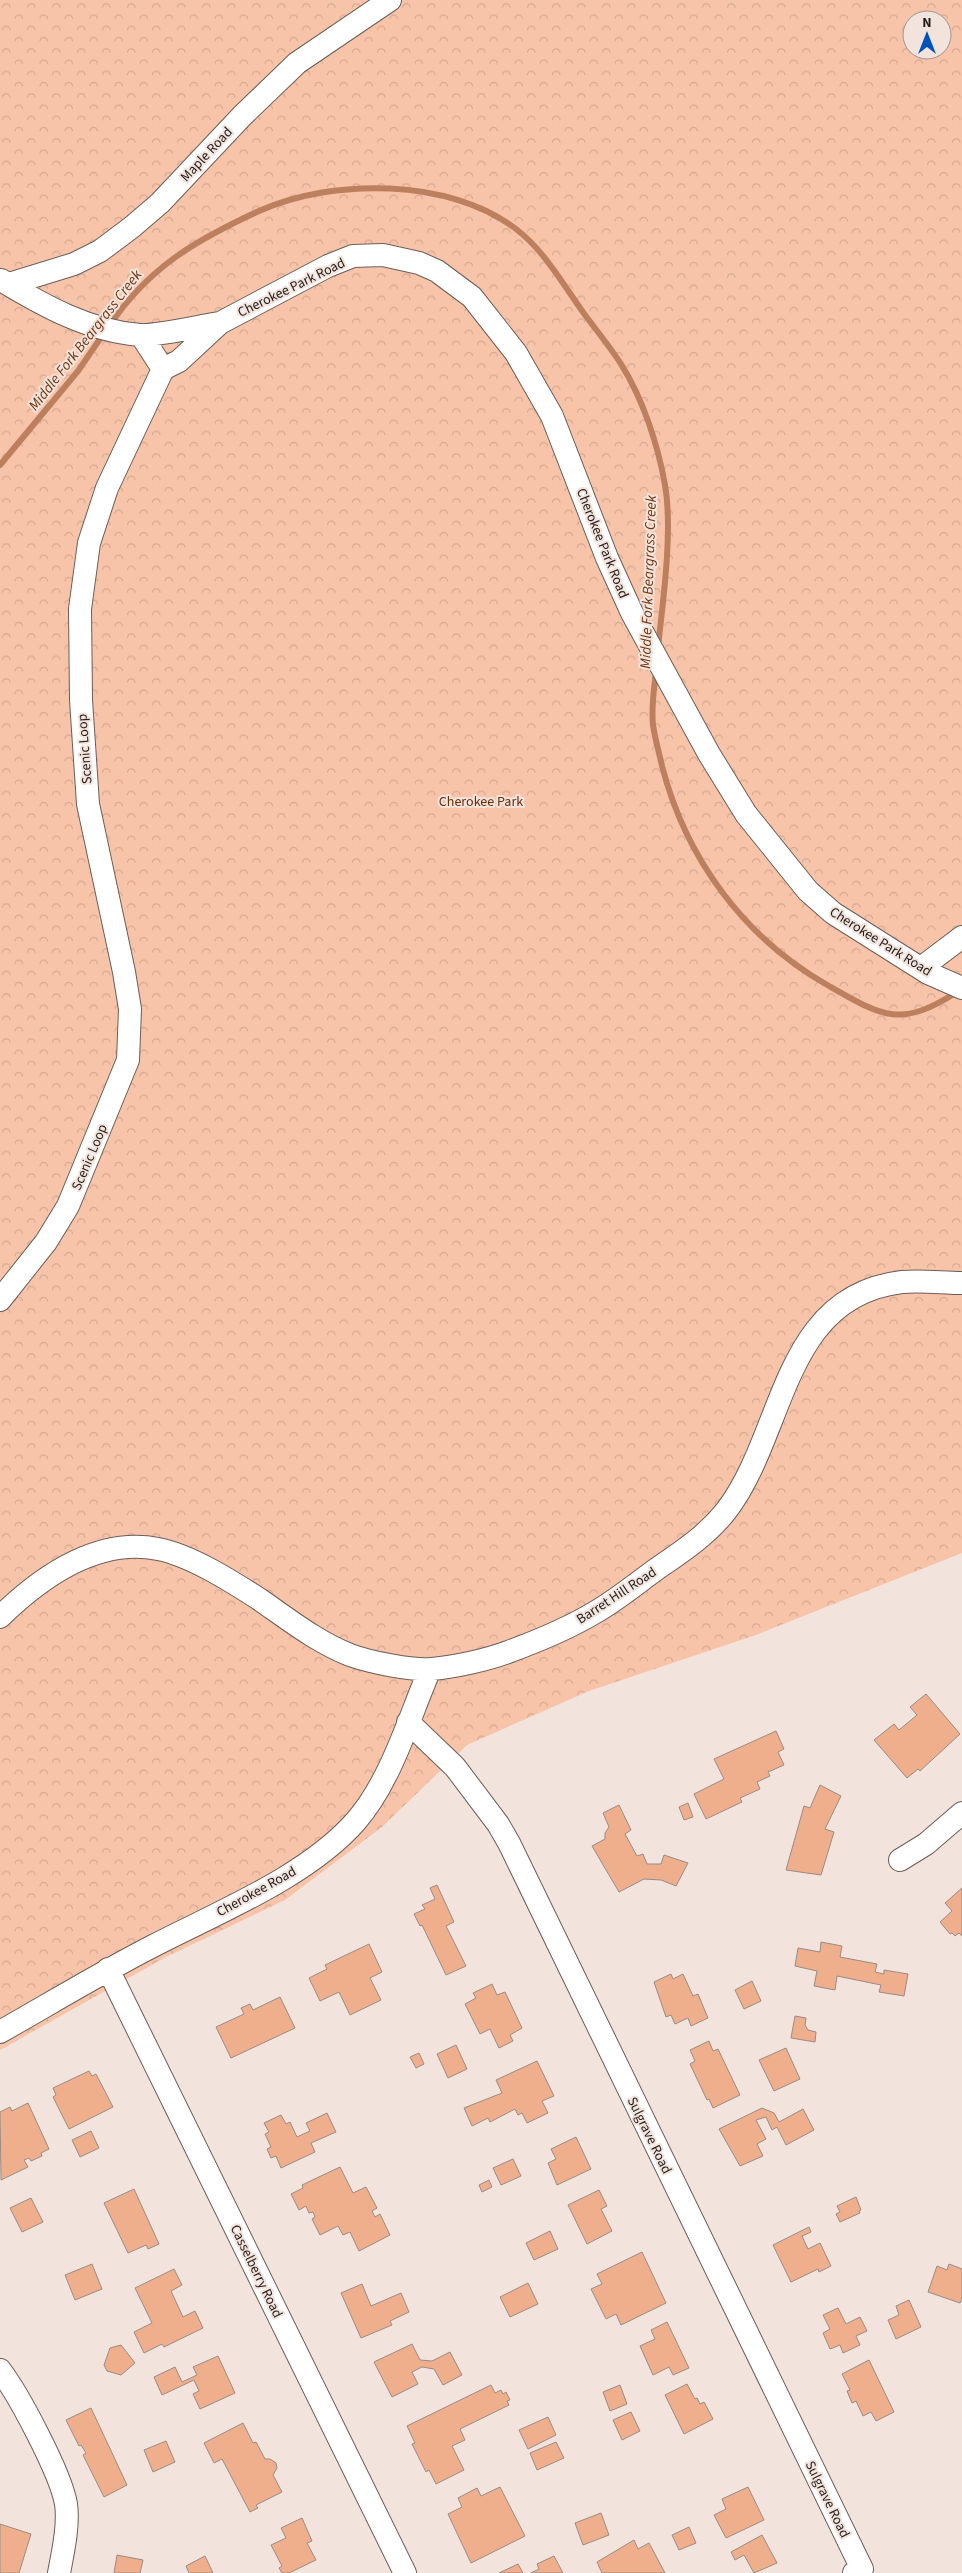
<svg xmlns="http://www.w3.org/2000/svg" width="962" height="2573" font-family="'Source Sans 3',sans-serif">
	<defs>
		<pattern id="park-crowns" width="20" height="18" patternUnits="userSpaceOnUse" patternTransform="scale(1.25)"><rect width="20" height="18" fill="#f8c4a9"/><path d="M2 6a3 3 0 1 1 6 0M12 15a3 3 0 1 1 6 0" fill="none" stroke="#d4a891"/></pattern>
	</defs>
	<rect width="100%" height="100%" fill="#f2e4dc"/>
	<path fill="url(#park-crowns)" fill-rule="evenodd" d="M0,0H962V1553L756,1635L589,1691L467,1745L382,1827L285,1900L166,1957L0,2050ZM912,20H942V50H912Z"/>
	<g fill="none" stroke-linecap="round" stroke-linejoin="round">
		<path stroke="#bc805f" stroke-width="6" d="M110,325C149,267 196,240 259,211C332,178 450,178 516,229C545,251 564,286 585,315C597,331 610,347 621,364C643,399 658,445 665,485C673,530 663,601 658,647
			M0,465L78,371L104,333
			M656,672C654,689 651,707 653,725C655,739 659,752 662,766C686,859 745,939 829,986C883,1017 901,1028 957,992"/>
	</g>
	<path fill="#efaf8d" stroke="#998b85" d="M926,1694L960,1734L920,1771L918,1769L907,1778L874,1740L894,1724L899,1730L917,1715L910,1707Z
		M776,1731L784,1749L778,1752L784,1765L768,1772L770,1776L757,1782L760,1789L740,1798L742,1802L706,1819L694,1794L724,1779L714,1759Z
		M820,1785L841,1796L825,1829L834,1832L821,1875L786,1870L804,1806L810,1808Z
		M688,1803L693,1817L684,1820L679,1807Z
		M619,1805L631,1830L625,1834L637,1856L643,1854L647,1864H661L664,1855L688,1863L676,1886L661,1880L644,1879L619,1892L592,1846L605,1839V1833L609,1827L603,1813Z
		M437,1885L454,1922L446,1926L466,1966L446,1975L422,1925L420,1926L414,1914L425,1909L422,1905L435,1899L430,1888Z
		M962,1888V1936L959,1933L955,1936L952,1933L950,1934L940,1922L952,1911L945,1903Z
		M821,1942L842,1946L840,1957L877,1964L875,1972L884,1974V1970L908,1974L904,1996L879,1992L881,1985L837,1976L835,1990L814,1986L817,1971L795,1966L798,1948L820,1952Z
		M369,1944L382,1972L370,1978L381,2000L350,2015L339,1992L320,2001L309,1978L327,1969L325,1965Z
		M671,1974L673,1979L683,1974L693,1996L698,1994L708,2018L691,2026L688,2018L675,2024L671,2015L666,2017L654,1982Z
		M752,1981L761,2001L744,2009L735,1990Z
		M492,1984L497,1995L505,1992L522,2028L510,2035L513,2041L499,2048L490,2029L480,2034L465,2004L476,1998L473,1993Z
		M280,1997L295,2028L231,2058L216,2027L244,2014L241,2008L250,2004L253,2010Z
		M795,2016L806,2018L805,2025L808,2030L816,2032L815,2042L791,2038Z
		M709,2041L713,2051L718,2049L740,2095L713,2108L709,2099L707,2100L690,2064L695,2061L690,2050Z
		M456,2045L467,2069L448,2078L437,2054Z
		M786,2048L800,2079L774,2091L759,2060Z
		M419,2053L424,2064L416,2068L410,2057Z
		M537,2061L554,2096L542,2101L548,2113L527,2123L522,2113L518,2115L515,2109L490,2122L488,2118L472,2126L464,2108L502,2093L496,2080Z
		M89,2071L92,2076L96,2074L113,2107L69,2129L53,2097L56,2095L53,2088Z
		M28,2103L49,2149L41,2153L42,2156L31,2161L29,2158L24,2160L28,2167L1,2180L0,2112L10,2107L12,2111Z
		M762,2108L774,2113L779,2122L803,2109L814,2130L786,2145L777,2127L772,2130L766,2117L756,2120L766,2139L757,2144L763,2156L740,2166L719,2129Z
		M327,2113L336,2132L311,2143L315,2152L281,2168L276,2156L271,2158L267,2149L271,2147L265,2134L269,2132L264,2123L281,2115L286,2124L290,2122L297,2137L310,2131L306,2123Z
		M91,2131L99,2148L80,2157L72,2140Z
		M576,2137L591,2169L557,2185L548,2163L556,2159L551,2149Z
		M513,2159L521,2176L501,2185L493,2168Z
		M340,2167L353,2193L366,2187L377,2208L372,2211L375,2217L380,2214L390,2235L359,2251L350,2232L343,2235L338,2226L320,2235L312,2219L315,2217L313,2212L309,2213L306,2206L299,2210L291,2194L303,2188L302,2185Z
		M489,2180L492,2187L482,2192L479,2185Z
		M134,2189L159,2244L148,2249L146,2245L128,2253L104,2203Z
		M599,2190L607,2206L601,2209L612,2231L587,2244L568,2205Z
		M856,2197L861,2210L859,2211L860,2213L840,2222L836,2214L840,2212L837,2206Z
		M31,2198L43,2222L22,2232L10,2208Z
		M809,2227L811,2232L802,2236L808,2249L820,2243L831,2266L819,2272L818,2269L791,2282L773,2245Z
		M550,2231L558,2249L534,2260L526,2243Z
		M642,2252L666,2303L621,2325L616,2314L606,2319L591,2289L602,2284L597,2274Z
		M92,2264L102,2289L75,2300L65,2275Z
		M949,2264L962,2269V2299L960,2303L928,2292L937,2266L947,2270Z
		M174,2269L182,2285L171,2291L183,2317L195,2311L203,2328L164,2347L162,2344L144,2353L134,2332L152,2323L135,2288Z
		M528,2283L538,2304L510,2317L500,2297Z
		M362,2284L371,2306L401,2293L409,2312L390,2321L392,2325L361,2338L341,2293Z
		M909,2300L921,2327L896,2339L888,2320L899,2315L896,2306Z
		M838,2308L846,2324L860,2317L867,2331L856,2336L860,2345L843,2353L840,2345L830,2349L823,2333L830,2329L823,2315Z
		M667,2322L689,2368L673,2375L669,2367L653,2375L640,2346L655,2339L651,2330Z
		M412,2344L420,2360L432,2361L450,2352L462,2375L443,2385L434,2369L422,2367L412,2372L418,2384L392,2397L374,2362Z
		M121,2345L135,2363L121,2375L107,2371L104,2365L110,2348Z
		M218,2356L235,2393L200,2409L193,2394L199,2391L194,2380L162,2395L154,2377L175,2367L182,2382L197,2375L193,2367Z
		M869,2360L894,2412L876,2421L871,2412L863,2416L856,2401L852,2403L847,2391L850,2390L842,2374Z
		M687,2384L695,2399L697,2398L700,2404L704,2402L713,2419L684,2434L665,2395Z
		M491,2385L495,2393L501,2390L503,2394L506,2392L510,2400L507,2401L509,2405L460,2429L465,2440L452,2446L464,2470L436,2484L429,2470L426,2472L412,2444L415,2443L407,2426Z
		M620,2385L627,2404L610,2411L603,2392Z
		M91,2408L127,2485L104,2497L83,2455L86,2453L81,2445L79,2446L66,2420Z
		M631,2412L640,2431L622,2440L613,2420Z
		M548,2417L556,2435L528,2449L519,2430Z
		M243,2423L253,2443L256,2442L265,2459H270L276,2463L277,2468L273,2475L282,2492L256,2505L258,2508L250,2512L222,2459L214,2463L204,2443Z
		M166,2441L175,2462L153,2472L144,2450Z
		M556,2442L564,2458L537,2470L530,2453Z
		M500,2487L525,2536L471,2563L448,2514L462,2507L458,2498L477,2488L481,2496Z
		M748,2487L764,2520L726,2538L714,2515L726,2509L722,2499Z
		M601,2513L609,2535L583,2545L575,2523Z
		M302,2518L312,2541L307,2543L316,2560L289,2573H282L279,2568L282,2566L271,2545L286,2538L281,2528Z
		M0,2524L31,2534L19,2573H0Z
		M689,2527L696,2543L679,2550L672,2535Z
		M762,2535L777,2563L754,2573L744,2555L735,2560L731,2552Z
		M634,2540L638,2549L649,2543L665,2573H602L597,2562Z
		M117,2555L143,2560L140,2573H114Z
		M205,2556L213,2573H189L186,2566Z
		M554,2556L563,2573H531L539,2569L537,2564Z
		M518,2564L523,2573H499Z"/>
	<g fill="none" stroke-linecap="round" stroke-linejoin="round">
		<g stroke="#6b5e58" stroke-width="24">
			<path id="minor" d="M1,280C44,306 89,331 140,335C158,336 199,326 220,323
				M9,284L74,264L100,251L132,227L160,203L242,116L297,63L390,0
				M163,369L179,361L220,323L328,266L353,256L383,255L419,263L437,271L472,297L516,353L552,416L607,558L632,613L709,754L746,814L808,891L833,913L928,973L962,988
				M921,968L962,937
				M0,1300L46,1242L68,1206L128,1060L130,1009L124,972L88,804L81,700L80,609L89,543L107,488L163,369L141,335
				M0,1617C41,1577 97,1537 158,1549C190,1555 231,1581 259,1599C288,1619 317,1642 350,1655C369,1662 413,1671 432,1669C454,1667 487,1660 508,1652C538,1641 567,1629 594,1613C617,1600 637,1583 658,1568C683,1551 707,1535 726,1511C786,1433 781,1296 902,1282C922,1280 943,1283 962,1283
				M408,1722L455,1767L498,1824L509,1843L862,2569L854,2573
				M900,1860L926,1844L962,1813
				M108,1969L405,2573
				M0,2032C51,2003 102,1972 155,1945C219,1912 308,1876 356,1821C391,1781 409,1718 430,1669
				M0,2370C19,2395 61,2474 66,2504C69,2525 63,2552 59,2573"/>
		</g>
		<use href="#minor" stroke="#fff" stroke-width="22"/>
	</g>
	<g text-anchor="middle" stroke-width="4" stroke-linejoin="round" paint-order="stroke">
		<g font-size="14" fill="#231e1c" stroke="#f2e4dc">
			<text transform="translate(206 154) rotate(-47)" y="5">Maple Road</text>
			<text transform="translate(291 287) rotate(-26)" y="5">Cherokee Park Road</text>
			<text transform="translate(603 543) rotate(68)" y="5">Cherokee Park Road</text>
			<text transform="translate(84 749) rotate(-94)" y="5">Scenic Loop</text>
			<text transform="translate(881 941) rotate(32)" y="5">Cherokee Park Road</text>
			<text transform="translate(89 1157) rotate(-67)" y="5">Scenic Loop</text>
			<text transform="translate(616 1595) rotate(-33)" y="5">Barret Hill Road</text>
			<text transform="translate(256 1891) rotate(-29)" y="5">Cherokee Road</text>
			<text transform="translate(650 2135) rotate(64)" y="5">Sulgrave Road</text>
			<text transform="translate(257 2271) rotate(64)" y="5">Casselberry Road</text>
			<text transform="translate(828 2499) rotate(64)" y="5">Sulgrave Road</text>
		</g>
		<g font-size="14" fill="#69300a" stroke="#f2e4dc">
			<text x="481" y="806">Cherokee Park</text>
		</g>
		<g font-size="15" font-style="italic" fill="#703612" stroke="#f2e4dc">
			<text transform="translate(85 340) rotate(-52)" y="5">Middle Fork Beargrass Creek</text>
			<text transform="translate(648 582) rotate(-88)" y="5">Middle Fork Beargrass Creek</text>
		</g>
	</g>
	<g transform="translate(927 35)"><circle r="24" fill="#f2e4dc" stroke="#9f958f"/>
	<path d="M0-4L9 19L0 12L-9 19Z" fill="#0052bb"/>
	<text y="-8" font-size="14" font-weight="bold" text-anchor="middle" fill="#231e1c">N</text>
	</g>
</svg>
